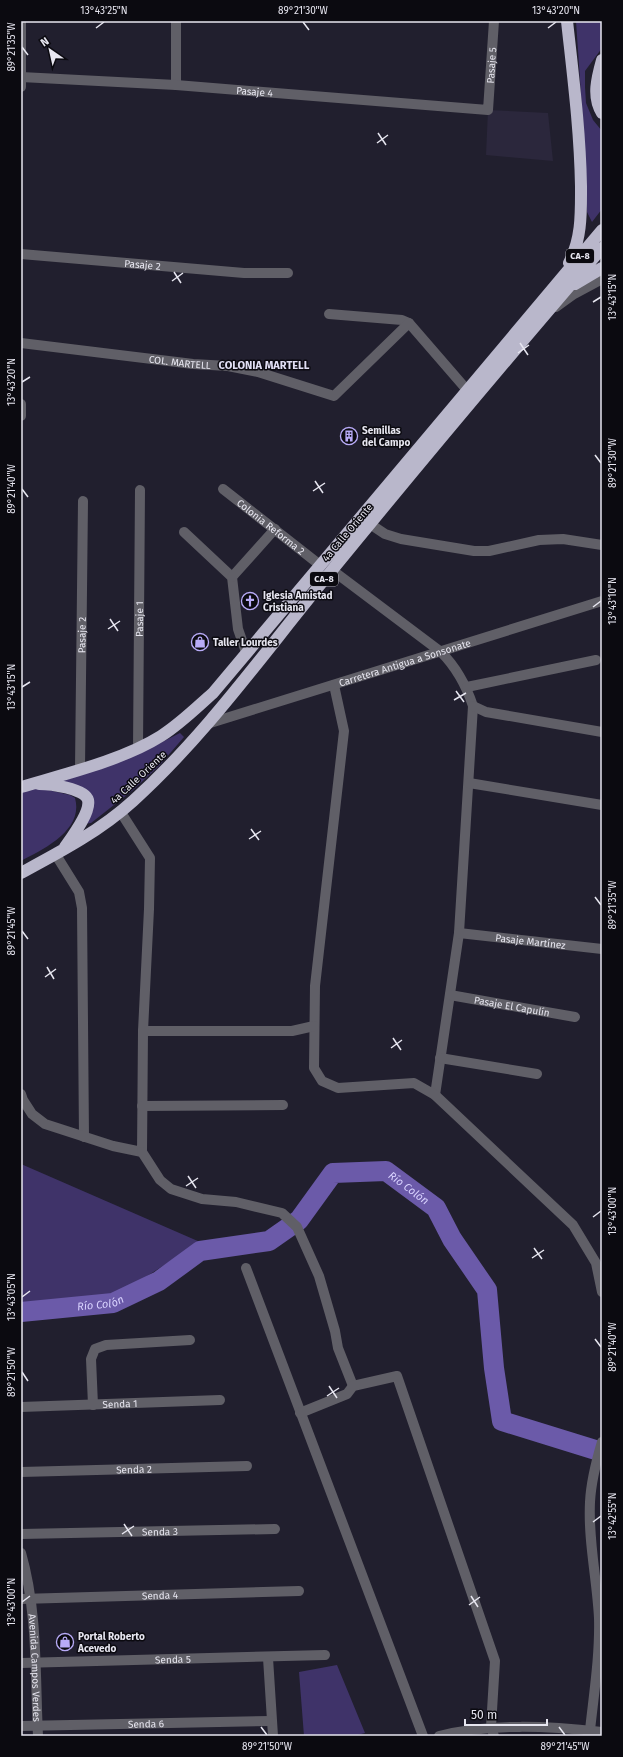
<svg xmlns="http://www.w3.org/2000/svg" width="623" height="1757" font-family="'Fira Sans',sans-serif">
	<rect width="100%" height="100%" fill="#211f2e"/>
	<path fill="#2b273c" d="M488,110L548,113L553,161L486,155Z"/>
	<path fill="#3f3369" d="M576,21H602V48L585,71V87L586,103L593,120L602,131V209L592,222L587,212L586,168Z
		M180,733L184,737L159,766L133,790L91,823L82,824L93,802L61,779L140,753Z
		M31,786L70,795L75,798C84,830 44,849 21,861V789Z
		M21,1164L200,1242L130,1287L110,1297L21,1306Z
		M337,1665L365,1733L354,1736H304L299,1672Z"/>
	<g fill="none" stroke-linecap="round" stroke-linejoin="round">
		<path stroke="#6b5aa9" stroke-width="20" id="s1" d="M21,1312L113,1303L159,1281L200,1251L269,1241L299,1220L333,1173L386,1171L436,1208L452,1239L487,1290L494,1368L502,1421L602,1452"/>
		<g stroke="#605f67" stroke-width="10">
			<path d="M176,21V85"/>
			<path id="s2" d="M21,77L176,85L488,110L494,21"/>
			<path d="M21,87V21"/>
			<path id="s3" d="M21,254L244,273H288"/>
			<path d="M556,307L574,294L602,279"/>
			<path d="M329,314L402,320L409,323"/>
			<path id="s4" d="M21,343L193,364L228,366L258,372L334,396L409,323L467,390"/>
			<path d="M21,404V416"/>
			<path id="s5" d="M223,489L320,565"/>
			<path d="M370,524L385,534L401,539L474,551H489L539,540L563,539L602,545"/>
			<path d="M184,532L232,577L238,629L246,652"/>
			<path d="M332,570L441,652C457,668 466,685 473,706L459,933L435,1095"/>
			<path d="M232,577L275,529"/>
			<path d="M334,685L344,731L315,986L314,1068L322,1081L338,1088L414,1083L435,1095L573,1225L596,1263L602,1292"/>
			<path d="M467,687L596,660"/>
			<path d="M473,706L486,712L602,732"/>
			<path id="s6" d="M207,724L602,601"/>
			<path id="s7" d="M138,748L140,490"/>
			<path id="s8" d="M80,768L83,501"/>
			<path d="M469,783L602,805"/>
			<path d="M56,855L79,892L82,908L84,1137"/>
			<path id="s9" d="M459,933L602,949"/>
			<path id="s10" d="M450,995L575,1017"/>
			<path d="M143,1031H292L314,1026"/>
			<path d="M440,1058L537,1074"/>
			<path d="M21,1094L23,1100L32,1114L45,1124L113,1146L142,1152L143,1031L149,909L150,858L120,811"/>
			<path d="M142,1106L283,1105"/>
			<path d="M142,1152L160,1180L171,1189L202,1199L236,1202L282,1213L297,1227L319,1276L335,1331L338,1348L353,1386"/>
			<path d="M246,1268L423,1736"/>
			<path d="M93,1405L91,1359L95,1349L106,1345L190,1340"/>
			<path id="s11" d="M21,1407L220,1400"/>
			<path d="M300,1413L347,1394L353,1386L397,1376L495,1661L491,1727L494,1736"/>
			<path id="s12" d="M21,1472L247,1466"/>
			<path id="s13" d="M21,1534L275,1529"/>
			<path id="s14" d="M21,1553C38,1612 35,1675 38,1736"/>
			<path id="s15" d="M21,1599L299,1591"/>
			<path d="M268,1658L273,1736"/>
			<path id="s16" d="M21,1663L325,1655"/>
			<path id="s17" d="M21,1726L271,1721"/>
			<path d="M590,1730C594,1693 600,1655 599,1618C597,1579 588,1541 590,1502C591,1482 596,1462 602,1442"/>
			<path d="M439,1736C492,1723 548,1726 602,1732"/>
		</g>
		<path stroke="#b9b7cb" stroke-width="12" d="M567,21C573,76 580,130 581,186C581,213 582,238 569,263
			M602,60C597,78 592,97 602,113
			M575,284L602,268
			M39,784C49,784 85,788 88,800C91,812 72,837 65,847
			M21,787C65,774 123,760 161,736C180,724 196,708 213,693L602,230
			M21,873C60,852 100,831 133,801C209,732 268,647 333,569C421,461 511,354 602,248"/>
	</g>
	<path fill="none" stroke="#e7e6f0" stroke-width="1.5" d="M303,22L309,30M96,28L104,22M548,28L556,22M22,47L28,55M378,133L386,145M377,143L388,135M174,272L181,283M172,281L183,273M593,302L601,297M520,343L528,355M518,353L529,345M22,382L30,377M595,455L601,463M315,481L323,493M22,489L28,497M313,491L325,483M593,607L601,601M110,619L118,631M108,629L120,621M22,687L30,682M456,691L464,702M454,700L466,693M251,829L259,840M249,839L261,831M595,897L601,905M22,931L28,939M47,967L54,979M45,977L56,969M393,1038L401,1050M391,1048L402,1040M188,1176L196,1188M186,1186L198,1178M593,1217L601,1211M534,1248L542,1259M532,1258L544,1250M22,1297L30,1291M595,1339L601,1347M22,1372L28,1381M329,1386L337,1398M327,1396L339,1388M593,1522L601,1516M124,1524L132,1536M122,1534L134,1526M471,1596L478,1607M22,1602L30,1596M469,1605L480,1597M261,1727L267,1735M559,1727L565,1735"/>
	<defs>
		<g id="building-ring" transform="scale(0.9)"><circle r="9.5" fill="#0b0a10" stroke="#b8abf7" stroke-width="1.5"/><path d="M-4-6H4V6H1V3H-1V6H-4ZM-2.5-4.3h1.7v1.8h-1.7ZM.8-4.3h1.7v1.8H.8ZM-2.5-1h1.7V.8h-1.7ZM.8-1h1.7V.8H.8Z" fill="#b8abf7"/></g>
		<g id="church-ring" transform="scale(0.9)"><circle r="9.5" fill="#0b0a10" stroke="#b8abf7" stroke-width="1.5"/><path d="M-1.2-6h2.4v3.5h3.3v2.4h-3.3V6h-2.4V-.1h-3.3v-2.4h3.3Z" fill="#b8abf7"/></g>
		<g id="shop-ring" transform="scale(0.9)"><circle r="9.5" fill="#0b0a10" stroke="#b8abf7" stroke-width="1.5"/><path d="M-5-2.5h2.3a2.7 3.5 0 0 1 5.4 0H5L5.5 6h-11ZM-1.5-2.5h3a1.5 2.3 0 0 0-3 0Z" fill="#b8abf7"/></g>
	</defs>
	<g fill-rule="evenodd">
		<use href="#building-ring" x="349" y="436"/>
		<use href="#church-ring" x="250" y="601"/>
		<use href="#shop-ring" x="200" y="642"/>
		<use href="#shop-ring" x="65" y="1642"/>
	</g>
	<g text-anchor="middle" stroke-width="3" stroke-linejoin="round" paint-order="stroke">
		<g fill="#0b0a10" stroke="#a5a4ad" stroke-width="1">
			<rect x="566" y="249" width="28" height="14" rx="3"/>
			<rect x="310" y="572" width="28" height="14" rx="3"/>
		</g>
		<g font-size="9" font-weight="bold" fill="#e7e6f0">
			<text x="580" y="259">CA-8</text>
			<text x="324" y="582">CA-8</text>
		</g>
		<g font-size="10" fill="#e7e6f0" stroke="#0b0a10">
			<text dy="4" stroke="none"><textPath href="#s2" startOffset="513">Pasaje 5</textPath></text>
			<text dy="4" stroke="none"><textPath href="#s2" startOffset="234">Pasaje 4</textPath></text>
			<text dy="4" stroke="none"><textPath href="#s3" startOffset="122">Pasaje 2</textPath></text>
			<text dy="4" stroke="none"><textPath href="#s4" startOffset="160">COL. MARTELL</textPath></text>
			<text dy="4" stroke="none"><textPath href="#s5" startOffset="61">Colonia Reforma 2</textPath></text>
			<text transform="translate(347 532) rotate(-50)" y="4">4a Calle Oriente</text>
			<text dy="4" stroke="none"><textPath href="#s7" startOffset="129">Pasaje 1</textPath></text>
			<text dy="4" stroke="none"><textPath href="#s8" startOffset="133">Pasaje 2</textPath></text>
			<text dy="4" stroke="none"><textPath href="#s6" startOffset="207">Carretera Antigua a Sonsonate</textPath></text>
			<text transform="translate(138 777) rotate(-43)" y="4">4a Calle Oriente</text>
			<text dy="4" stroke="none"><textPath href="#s9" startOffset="72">Pasaje Martínez</textPath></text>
			<text dy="4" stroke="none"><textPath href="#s10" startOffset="63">Pasaje El Capulín</textPath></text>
			<text dy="4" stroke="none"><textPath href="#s11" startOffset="99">Senda 1</textPath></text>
			<text dy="4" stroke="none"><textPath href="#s12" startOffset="113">Senda 2</textPath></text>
			<text dy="4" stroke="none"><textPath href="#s13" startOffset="139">Senda 3</textPath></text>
			<text dy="4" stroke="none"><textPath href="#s15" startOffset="139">Senda 4</textPath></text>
			<text dy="4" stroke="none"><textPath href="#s16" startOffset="152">Senda 5</textPath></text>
			<text dy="4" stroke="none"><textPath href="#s14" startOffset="116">Avenida Campos Verdes</textPath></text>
			<text dy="4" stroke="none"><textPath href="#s17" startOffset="125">Senda 6</textPath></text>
		</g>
		<g font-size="10" font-weight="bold" fill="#e7e6f0" stroke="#0b0a10" text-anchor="start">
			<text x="362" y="434">Semillas<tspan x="362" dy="12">del Campo</tspan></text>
			<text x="263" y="599">Iglesia Amistad<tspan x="263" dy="12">Cristiana</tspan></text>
			<text x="213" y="646">Taller Lourdes</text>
			<text x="78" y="1640">Portal Roberto<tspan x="78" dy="12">Acevedo</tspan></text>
		</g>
		<g font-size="11" font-weight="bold" fill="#e1dff4" stroke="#0b0a10">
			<text x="264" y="369">COLONIA MARTELL</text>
		</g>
		<g font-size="11" font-style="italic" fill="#d9d3ff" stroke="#0b0a10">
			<text dy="4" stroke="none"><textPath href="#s1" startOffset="440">Río Colón</textPath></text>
			<text dy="4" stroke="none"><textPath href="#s1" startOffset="80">Río Colón</textPath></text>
		</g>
	</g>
	<rect width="623" height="1757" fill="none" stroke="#0b0a10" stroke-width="44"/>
	<g transform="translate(50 50) rotate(326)" stroke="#0b0a10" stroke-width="3" paint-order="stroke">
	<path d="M0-3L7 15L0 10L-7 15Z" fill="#e7e6f0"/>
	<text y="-6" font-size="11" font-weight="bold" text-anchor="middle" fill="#e7e6f0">N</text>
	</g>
	<path d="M465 1719v6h82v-6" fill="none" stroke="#e7e6f0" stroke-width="2"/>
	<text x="471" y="1719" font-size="12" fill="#e7e6f0" stroke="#0b0a10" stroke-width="3" paint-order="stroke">50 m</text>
	<rect x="22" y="22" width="579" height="1713" fill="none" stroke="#e7e6f0" stroke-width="1.5"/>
	<g font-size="10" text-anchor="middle" fill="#e7e6f0">
		<text x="104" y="14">13°43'25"N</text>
		<text x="303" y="14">89°21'30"W</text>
		<text x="556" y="14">13°43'20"N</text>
		<text transform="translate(11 47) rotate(-90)" y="4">89°21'35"W</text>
		<text transform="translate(612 297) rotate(-90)" y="4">13°43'15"N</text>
		<text transform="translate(11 382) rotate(-90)" y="4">13°43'20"N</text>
		<text transform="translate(612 463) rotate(-90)" y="4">89°21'30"W</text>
		<text transform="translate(11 489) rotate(-90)" y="4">89°21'40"W</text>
		<text transform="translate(612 601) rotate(-90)" y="4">13°43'10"N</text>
		<text transform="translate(11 687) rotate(-90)" y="4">13°43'15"N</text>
		<text transform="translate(612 905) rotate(-90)" y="4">89°21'35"W</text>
		<text transform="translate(11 931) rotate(-90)" y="4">89°21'45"W</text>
		<text transform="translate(612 1211) rotate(-90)" y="4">13°43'00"N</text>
		<text transform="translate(11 1297) rotate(-90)" y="4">13°43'05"N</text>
		<text transform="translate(612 1347) rotate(-90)" y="4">89°21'40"W</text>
		<text transform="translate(11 1372) rotate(-90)" y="4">89°21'50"W</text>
		<text transform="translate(612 1516) rotate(-90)" y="4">13°42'55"N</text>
		<text transform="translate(11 1602) rotate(-90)" y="4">13°43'00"N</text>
		<text x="267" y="1750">89°21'50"W</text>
		<text x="565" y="1750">89°21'45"W</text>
	</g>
</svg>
